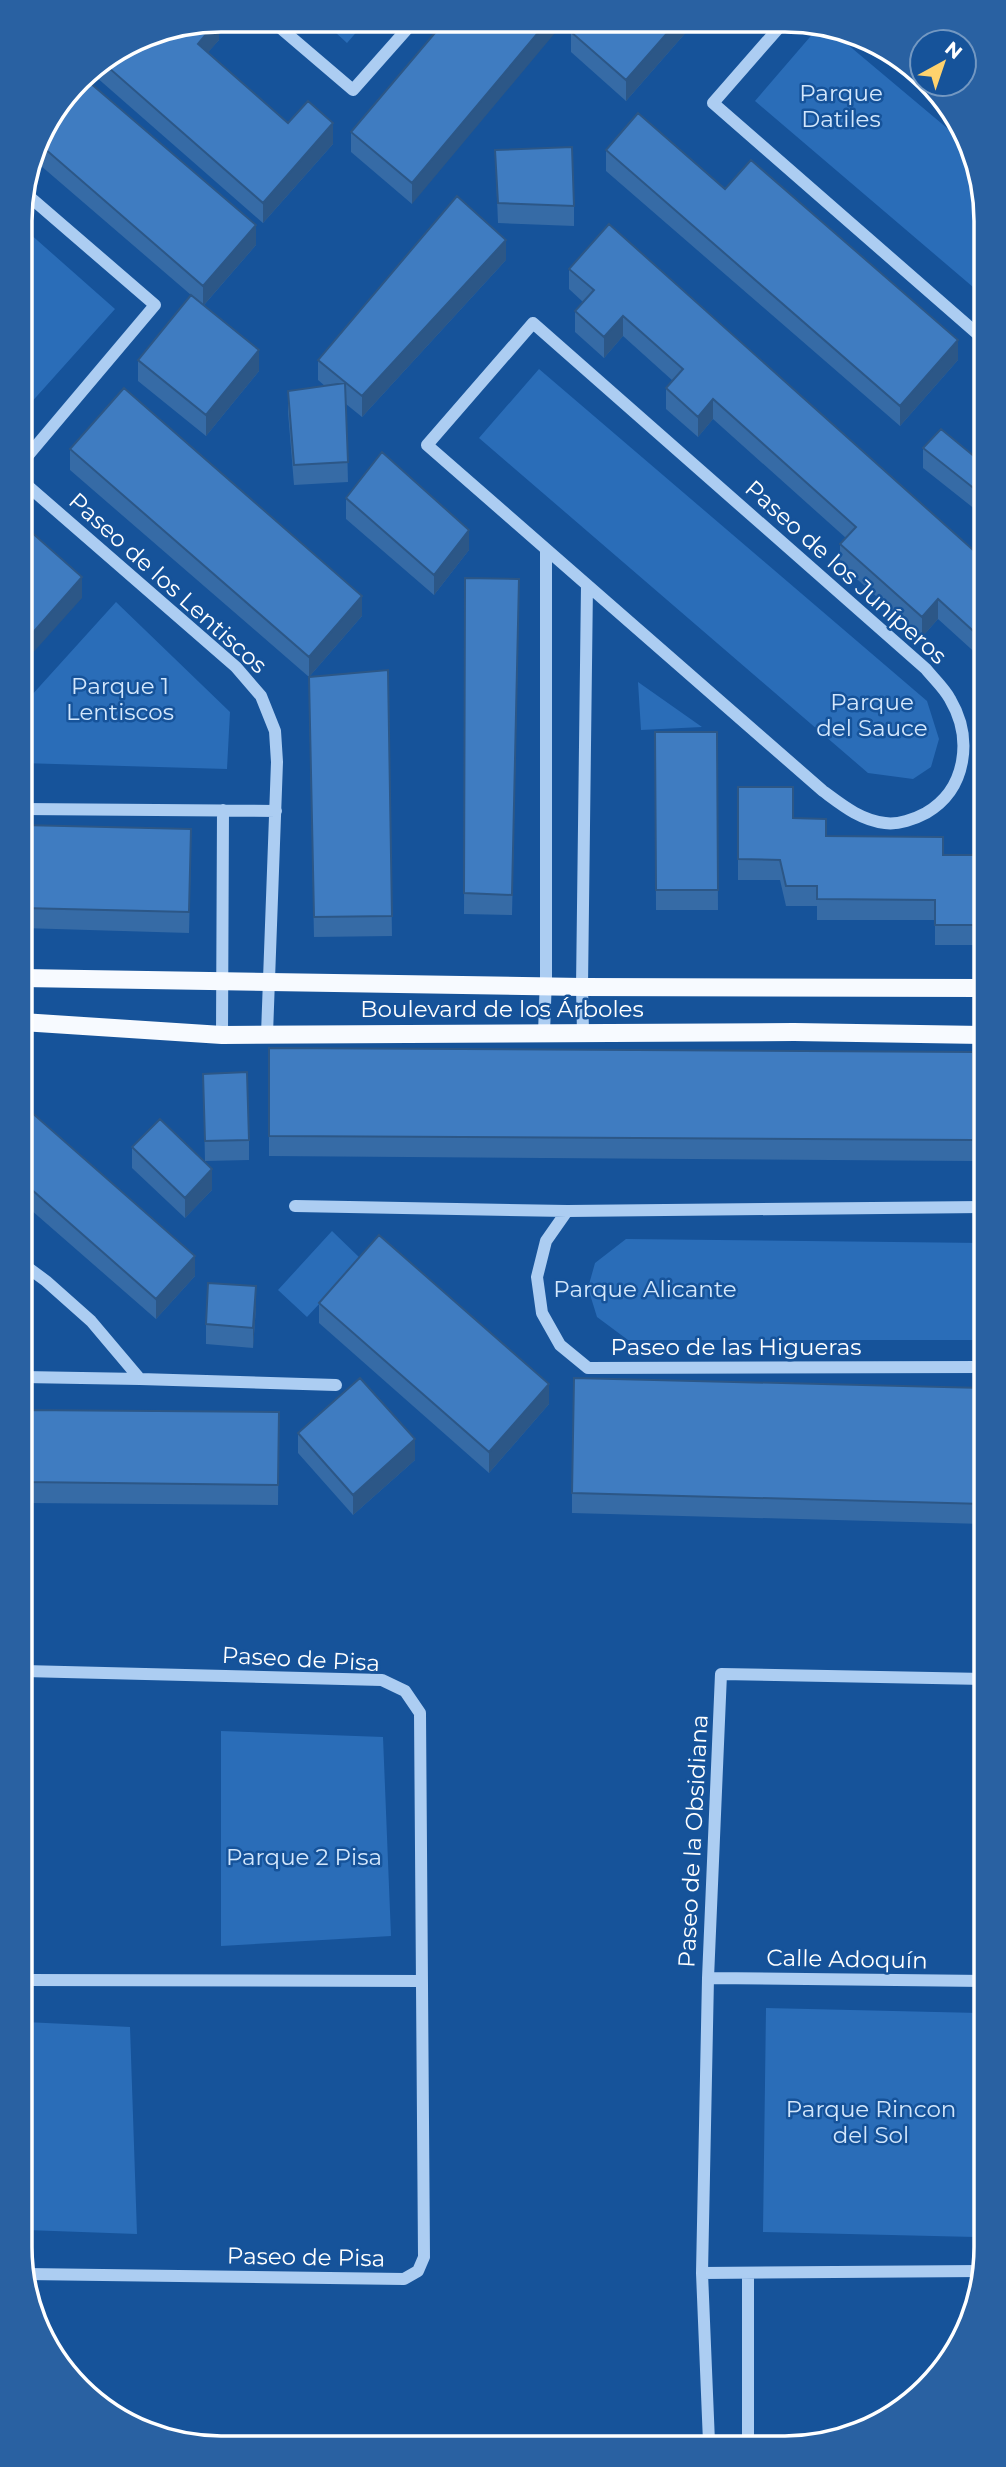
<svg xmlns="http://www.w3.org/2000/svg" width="1006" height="2467" font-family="Montserrat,sans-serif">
	<rect width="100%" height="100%" fill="#16539a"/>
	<path fill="#2a6db8" d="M322,20H367L347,43Z
		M822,23L966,144L980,169V293L755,101Z
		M20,225L115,309L20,415Z
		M539,369L927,701L939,739L931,767L913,779L868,773L479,438Z
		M116,602L230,712L227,769L21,763V707Z
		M638,682L702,727L641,730Z
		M332,1231L361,1259L307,1317L278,1290Z
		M626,1239L983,1243L984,1340H628L597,1317L588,1288L595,1263Z
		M221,1731L383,1737L391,1936L221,1946Z
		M766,2008L979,2013L976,2237L763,2232Z
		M25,2022L130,2027L137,2234L26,2230Z"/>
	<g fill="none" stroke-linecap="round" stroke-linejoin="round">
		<path stroke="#accdf2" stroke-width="12" d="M271,20L353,90L415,20
			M783,23L713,103L981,337
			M533,323L926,669C934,679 944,688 950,699C973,738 967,789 926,813C915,819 898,825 885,823C860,820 842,805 823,791L427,445Z
			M20,465L155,305L24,192
			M21,480L236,667L261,696L275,731L277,762L267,1034
			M22,809L276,811
			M544,1033L546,977V549
			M583,1033L582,987L587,585
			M222,1035L223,810
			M295,1206L567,1211L983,1207
			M567,1211L546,1241L537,1277L542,1313L560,1345L588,1368L984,1367
			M23,1264L46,1281L91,1321L140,1379L336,1385
			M23,1377L140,1379
			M24,1671L382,1680L405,1691L420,1713L424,2257L418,2271L404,2279L26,2274
			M708,1978L985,1981
			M25,1980L422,1981
			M702,2273L982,2271
			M748,2441V2273
			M709,2442L702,2273L708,1978L721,1674L985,1679"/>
		<path stroke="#f7faff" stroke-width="18" d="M22,978L582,987L982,988
			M22,1022L222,1035L794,1032L983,1035"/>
	</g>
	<path fill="#366ba6" d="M445,21L412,204L351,152V132Z
		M580,22H695L626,101L571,52V32Z
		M144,34L219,40L208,52L288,123L333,144L263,223L87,69Z
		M40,131L256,245L204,305L259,371L206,436L138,381V360L191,295L33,159Z
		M495,150L574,206V226L498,223Z
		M606,150L725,189L958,360L900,426L606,171Z
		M506,260L362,417L346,404L348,482L294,485L288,412V391L325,386L318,380V360Z
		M569,269L981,557V658L938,619L922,637L840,564V544L846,538L713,419L698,437L666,409V388L673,381L623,336L604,358L575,332V311L583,302L569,289Z
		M923,448L975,457L981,456V514L923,468Z
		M70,449L362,616L309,677L70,470Z
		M346,498L469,550L434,595L346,519Z
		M465,578L519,599L512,915L464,914Z
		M388,670L392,936L314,937L309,698Z
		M655,732H717L718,910H656Z
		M738,787L826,836L943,855H982V945H935V920H817V906H786L780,880H738Z
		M22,825L191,850L189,933L22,928Z
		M269,1048L973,1052V1161L269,1156Z
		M203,1074L249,1140V1160L205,1161Z
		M22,1104L195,1276L156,1319L23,1203Z
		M132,1147L212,1190L185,1218L132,1168Z
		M319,1303L549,1404L489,1473L319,1323Z
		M256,1307L253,1348L206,1344V1324Z
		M984,1388V1524L572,1513V1493Z
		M23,1410L279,1412L278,1505L24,1503Z
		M298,1433L415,1460L353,1515L298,1453Z"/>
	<path fill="#2c5787" d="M219,20V40L198,64V44Z
		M548,21H565L412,204V183Z
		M677,22H695L626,101V80Z
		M333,123V144L263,223V203Z
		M256,225V245L203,306V286Z
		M506,240V260L362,417V396Z
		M623,316V336L604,358V337Z
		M958,340V360L900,426V406Z
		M259,350V371L206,436V415Z
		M713,399V419L698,437V417Z
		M469,530V550L434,595V575Z
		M82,577V598L22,665V645Z
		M362,596V616L309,677V657Z
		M938,599V619L922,637V617Z
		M212,1169V1190L185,1218V1198Z
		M195,1256V1276L156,1319V1299Z
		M256,1286V1307L253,1348V1328Z
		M549,1384V1404L489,1473V1452Z
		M415,1439V1460L353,1515V1495Z"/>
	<path fill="#3f7cc1" stroke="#2c5787" stroke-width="2" d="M218,20L198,44L288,123L308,101L333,123L263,203L101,61L144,34Z
		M445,21H548L412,183L351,132Z
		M580,22H677L626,80L571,32Z
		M82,76L256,225L203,286L37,142L40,131Z
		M638,113L725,189L751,160L958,340L900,406L606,150Z
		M572,147L574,206L498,203L495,150Z
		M457,196L506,240L362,396L318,360Z
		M609,224L981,557V638L938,599L922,617L840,544L856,527L713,399L698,417L666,388L683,369L623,316L604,337L575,311L594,290L569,269Z
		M191,295L259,350L206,415L138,360Z
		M345,383L348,462L294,465L288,391Z
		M124,388L362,596L309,657L70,449Z
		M941,429L975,457L981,456V494L923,448Z
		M382,452L469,530L434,575L346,498Z
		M21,523L82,577L22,645H21Z
		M465,578L519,579L512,895L464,893Z
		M388,670L392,916L314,917L309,677Z
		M655,732H717L718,890H656Z
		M738,787H793V818L826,819V836L943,837V855H982V925H935V900L817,899V886H786L780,860L738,859Z
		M22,825L191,829L189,912L22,908Z
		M269,1048L973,1052V1140L269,1136Z
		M247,1072L249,1140L205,1141L203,1074Z
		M22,1104L195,1256L156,1299L23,1182Z
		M160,1119L212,1169L185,1198L132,1147Z
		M379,1235L549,1384L489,1452L319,1303Z
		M208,1283L256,1286L253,1328L206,1324Z
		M360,1378L415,1439L353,1495L298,1433Z
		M574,1378L984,1388V1504L572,1493Z
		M23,1410L279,1412L278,1485L24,1482Z"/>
	<g text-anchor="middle" stroke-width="5" stroke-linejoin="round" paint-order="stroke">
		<g font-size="23" fill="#d3e7fc" stroke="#16539a">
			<text x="841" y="101">Parque<tspan x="841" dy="26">Datiles</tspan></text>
			<text x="120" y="694">Parque 1<tspan x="120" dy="26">Lentiscos</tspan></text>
			<text x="872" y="710">Parque<tspan x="872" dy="26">del Sauce</tspan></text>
			<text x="645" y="1297">Parque Alicante</text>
			<text x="304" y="1865">Parque 2 Pisa</text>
			<text x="871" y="2117">Parque Rincon<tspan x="871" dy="26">del Sol</tspan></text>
		</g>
		<g font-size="23" fill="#fff" stroke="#16539a">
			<text transform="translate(846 572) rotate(42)" y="8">Paseo de los Juníperos</text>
			<text transform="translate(168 583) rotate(42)" y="8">Paseo de los Lentiscos</text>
			<text x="502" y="1017">Boulevard de los Árboles</text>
			<text x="736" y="1355">Paseo de las Higueras</text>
			<text transform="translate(301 1659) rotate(3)" y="8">Paseo de Pisa</text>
			<text transform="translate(693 1841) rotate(-87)" y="8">Paseo de la Obsidiana</text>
			<text transform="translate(847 1959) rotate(1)" y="8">Calle Adoquín</text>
			<text transform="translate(306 2257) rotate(1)" y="8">Paseo de Pisa</text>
		</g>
	</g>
	<path d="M0 0H1006V2467H0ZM221 32H785A189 189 0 0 1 974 221V2247A189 189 0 0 1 785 2436H221A189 189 0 0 1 32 2247V221A189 189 0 0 1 221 32Z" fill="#2961a2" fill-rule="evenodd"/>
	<path fill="none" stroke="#fff" stroke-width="3.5" d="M221 32H785A189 189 0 0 1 974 221V2247A189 189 0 0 1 785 2436H221A189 189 0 0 1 32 2247V221A189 189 0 0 1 221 32Z"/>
	<g transform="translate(943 63) rotate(40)"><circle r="33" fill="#16539a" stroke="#7398c2" stroke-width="2"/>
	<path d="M0-5L12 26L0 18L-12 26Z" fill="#ffd26d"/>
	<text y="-10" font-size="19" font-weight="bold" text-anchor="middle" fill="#ffffff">N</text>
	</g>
</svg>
